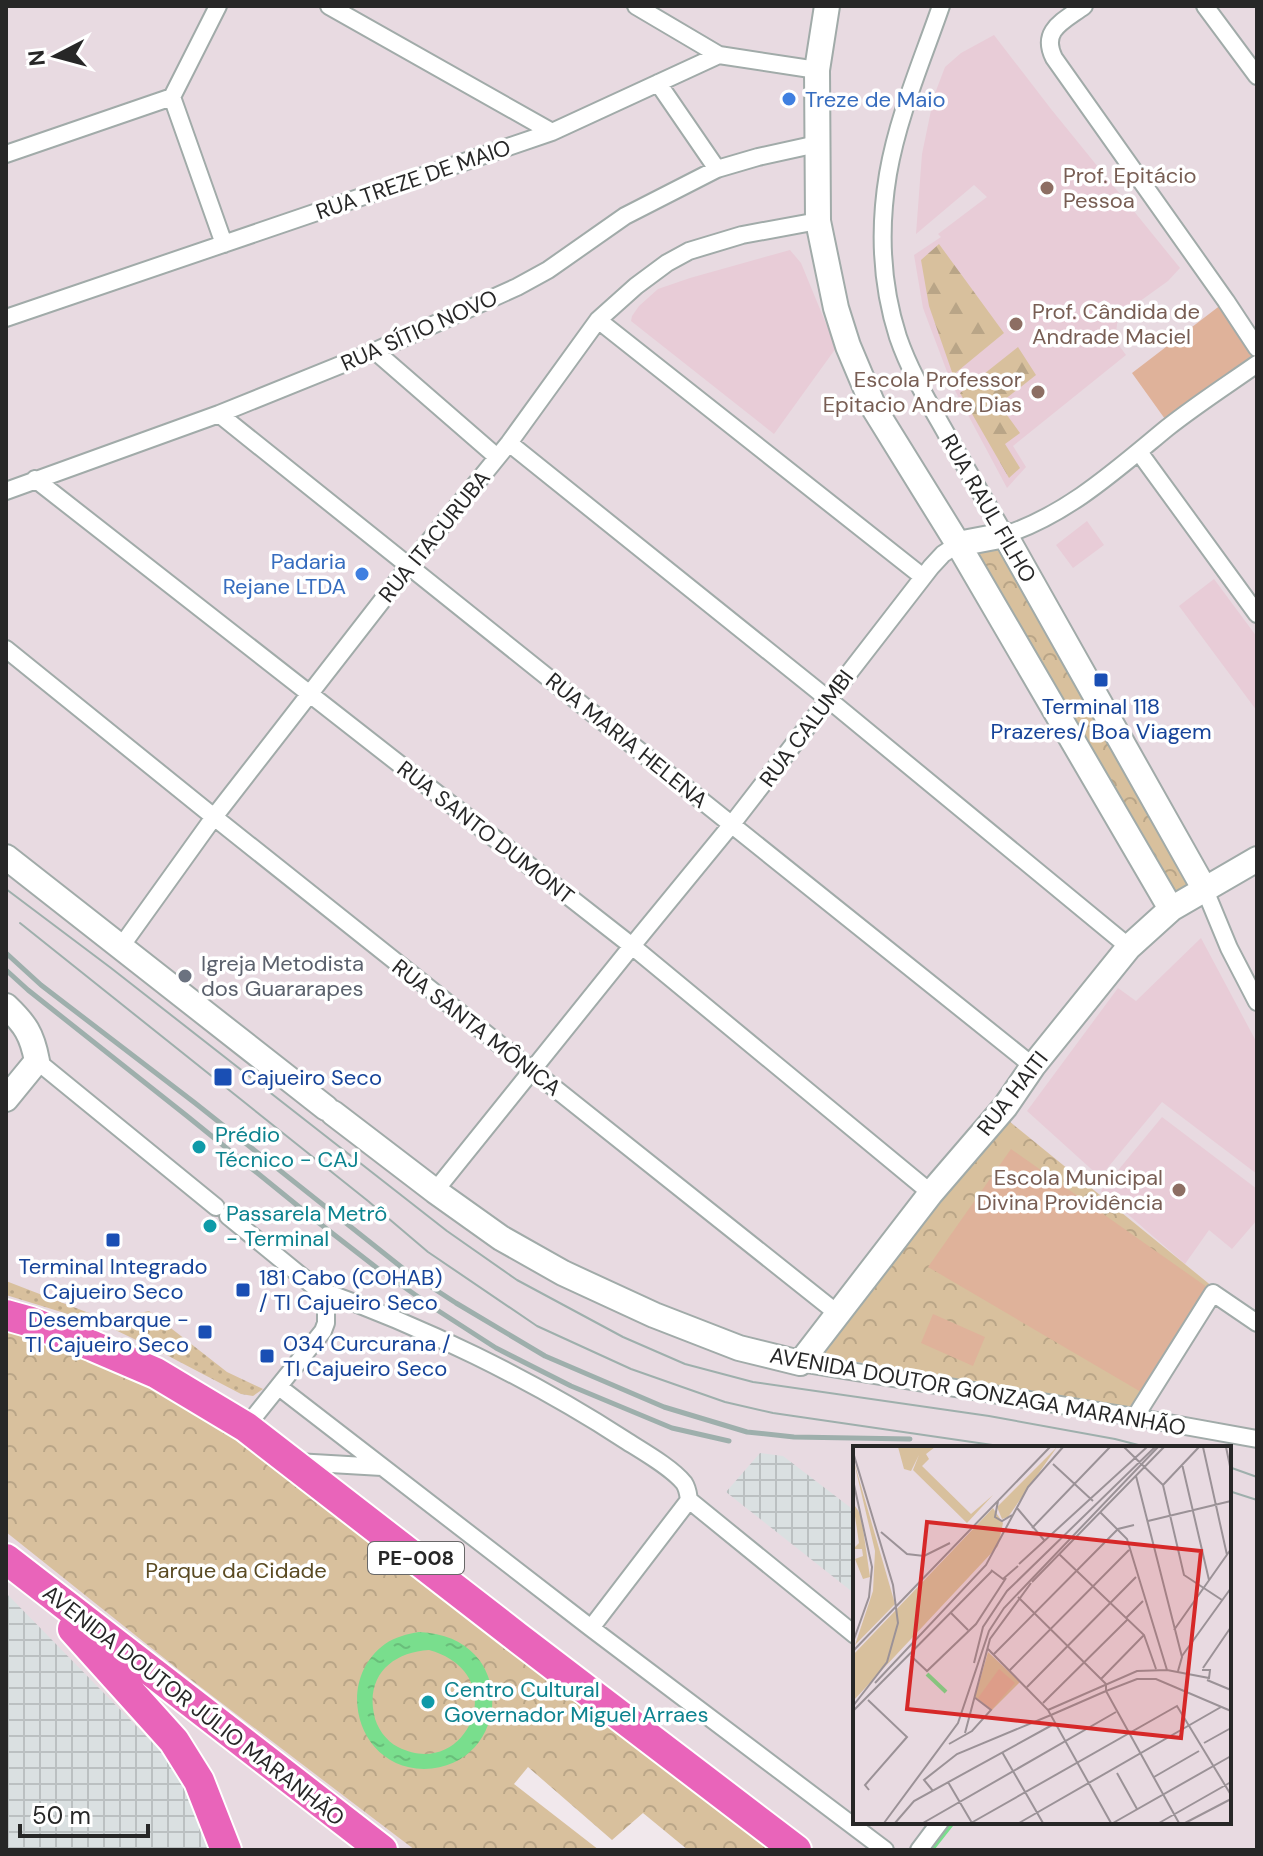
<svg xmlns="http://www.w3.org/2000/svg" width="1263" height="1856" font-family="'DM Sans',sans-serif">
	<defs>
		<pattern id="industrial-grid" width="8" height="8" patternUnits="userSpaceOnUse" patternTransform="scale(2)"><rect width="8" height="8" fill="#dae0e1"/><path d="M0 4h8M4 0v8" fill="none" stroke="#bbc0c1"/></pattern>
		<pattern id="grass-dots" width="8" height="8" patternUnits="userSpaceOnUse" patternTransform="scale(2)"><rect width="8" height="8" fill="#d8c09d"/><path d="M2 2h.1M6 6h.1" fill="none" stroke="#b9a587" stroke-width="1.8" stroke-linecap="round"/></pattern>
		<pattern id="forest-firs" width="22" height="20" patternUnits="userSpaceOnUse" patternTransform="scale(2)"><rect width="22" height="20" fill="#d8c09d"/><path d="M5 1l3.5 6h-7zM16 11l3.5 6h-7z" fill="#b9a587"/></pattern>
		<pattern id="park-crowns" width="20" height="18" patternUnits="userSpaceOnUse" patternTransform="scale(2)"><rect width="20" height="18" fill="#d8c09d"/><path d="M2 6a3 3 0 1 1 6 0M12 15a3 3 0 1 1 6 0" fill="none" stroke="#b9a587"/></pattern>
		<pattern id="water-ripples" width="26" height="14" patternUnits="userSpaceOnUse" patternTransform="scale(2)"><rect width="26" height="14" fill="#79de8d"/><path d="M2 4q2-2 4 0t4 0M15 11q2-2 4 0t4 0" fill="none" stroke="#69be7a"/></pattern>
	</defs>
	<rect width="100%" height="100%" fill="#e8dae1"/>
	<path fill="url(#industrial-grid)" d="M760,1453L783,1456L855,1511V1594L726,1492Z
		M6,1593L146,1736L199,1781L226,1850H6Z"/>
	<path fill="#e8ccd7" d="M994,35L1051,109L1180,268L1168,281L1118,317L1115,340L1126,355L1013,446L1026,467L1007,488L952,385L923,308L914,255L941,237L938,234L987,197L974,185L916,234L922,154L934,96L945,67L961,53Z
		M790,250L801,263L836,348L774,434L631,321L632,316L639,306L658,289L690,278Z
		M1087,521L1104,545L1073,568L1056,545Z
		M1214,579L1257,637V711L1179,606Z
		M1201,938L1257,1043V1174L1162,1102L1100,1177L1027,1111L1118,988L1136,1001Z
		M1162,1117L1257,1189V1220L1232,1249L1209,1230L1185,1264L1101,1191Z"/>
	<path fill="url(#grass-dots)" d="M6,1281L107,1320L149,1311L227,1372L263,1389L253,1396L241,1394L157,1350L107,1326L6,1295Z"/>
	<path fill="url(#forest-firs)" d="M939,244L1004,333L953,375L929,306L921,260Z
		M1018,347L1036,375L999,404L1020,433L1005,444L1020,468L1009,478L960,393Z"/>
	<path fill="url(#park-crowns)" d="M982,541H1008L1205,890L1171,909L970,563Z
		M1004,1117L1213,1287L1135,1409L822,1356Z
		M6,1328L180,1394L784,1850H415L194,1682L6,1532Z"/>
	<path fill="#dfb29a" d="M1226,301L1257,348V364L1170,426L1132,373Z
		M1011,1149L1211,1290L1141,1392L928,1267Z
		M933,1314L985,1337L973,1366L921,1343Z"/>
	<path fill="#f1e8ec" d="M528,1767L612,1840L643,1813L688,1850H599L514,1784Z"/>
	<path fill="url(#water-ripples)" fill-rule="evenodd" d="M419,1632C521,1636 511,1768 424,1769C358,1769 333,1682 385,1644C395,1637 407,1634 419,1632ZM429,1650C515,1674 466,1782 398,1747C386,1741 376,1727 374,1714C366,1675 393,1652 429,1650Z"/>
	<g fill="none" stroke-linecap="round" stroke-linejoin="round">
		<path stroke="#79de8d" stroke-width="5" d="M931,1850L953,1822"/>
		<g stroke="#a1aba9" stroke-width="20">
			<path id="street" d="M329,6L552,132
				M636,6L719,55
				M941,6C922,61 898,116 888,174C879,228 881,284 898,337C910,372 929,403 947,435C966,468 985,501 1005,535C1068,514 1116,470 1167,428C1196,405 1227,385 1257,364
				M1084,6C1064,21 1040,30 1054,58L1226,301L1257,348
				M1205,6L1257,76
				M658,83L717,169
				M172,97L224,244
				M6,154L172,97L218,6
				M6,318L552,132L719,55L817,70
				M598,320L923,577
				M375,351L497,457
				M219,414L1033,1066
				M509,443L828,699L1129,947
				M1139,452L1257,614
				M35,479L632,946L931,1193
				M6,491L219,414L375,351L517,287L548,270L625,216L717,169L758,157L817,144
				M6,649L214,817L837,1313
				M1205,890L1229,948L1257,1002
				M120,948L214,817L409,566L509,443L598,320L636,286L667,263L689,251L742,235L818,221
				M37,1061L216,1207
				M435,1191L632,946L732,824L931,567L943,554L958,544
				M228,1216L317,1289L326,1308V1323L323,1331L246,1427
				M317,1289C422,1326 531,1379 625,1440C642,1451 671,1467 684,1483C688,1489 688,1494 689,1500L855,1635
				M800,1363L1135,1417L1257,1439
				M279,1387L591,1628L885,1850
				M1135,1417L1213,1293L1257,1323
				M296,1462L382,1467
				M591,1628L689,1500
				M919,1850L940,1822"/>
		</g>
		<g stroke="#a1aba9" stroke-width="28">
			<path id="secondary" d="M827,6L817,70L818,221L836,308L848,346L875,410L958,544L1171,909
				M958,544L1005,535L1205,890
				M6,857L326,1108
				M6,1006C25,1024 32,1034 37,1061L6,1099
				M333,1113L435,1191L501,1238L563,1273L654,1315L739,1348L800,1363L931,1193L1005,1107L1033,1066L1129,947L1171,909L1257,859"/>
		</g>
		<g stroke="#fff" stroke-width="34">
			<path id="highway" d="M6,1315L31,1322L93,1346L156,1373L246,1427L517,1637L796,1850
				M6,1559L382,1850
				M73,1629L174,1741L199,1781L226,1850"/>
		</g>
		<use href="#street" stroke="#fff" stroke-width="16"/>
		<use href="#secondary" stroke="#fff" stroke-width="24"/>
		<use href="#highway" stroke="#e964ba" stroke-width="30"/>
		<path stroke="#9eafac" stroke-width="2" d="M6,889L111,968L447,1231L517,1280L623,1337L685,1364L753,1382L989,1416L1115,1439L1150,1448
			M20,923L368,1201L428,1252L537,1326L631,1369L725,1402L773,1413L1013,1448
			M1229,1467L1257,1477
			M1229,1491L1257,1500"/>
		<path stroke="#9eafac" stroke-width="5" d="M6,953L41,985L195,1103L405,1270L456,1303L545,1356L664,1407L747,1432L794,1437L910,1439
			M6,970L28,990L187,1116L319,1223L377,1268L434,1308L496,1348L571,1386L672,1428L729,1441"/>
	</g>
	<g fill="#3f7fe0" stroke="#fff" stroke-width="3">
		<circle cx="789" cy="99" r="8"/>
		<circle cx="362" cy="574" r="8"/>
	</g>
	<g fill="#8d6e63" stroke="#fff" stroke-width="3">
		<circle cx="1047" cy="188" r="8"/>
		<circle cx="1016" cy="324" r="8"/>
		<circle cx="1038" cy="392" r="8"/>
		<circle cx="1179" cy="1190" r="8"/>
	</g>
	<g fill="#1a4fb4" stroke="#fff" stroke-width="3">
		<rect x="1093" y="672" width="16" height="16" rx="4"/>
		<rect x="213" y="1067" width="20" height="20" rx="4"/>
		<rect x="105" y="1232" width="16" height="16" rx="4"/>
		<rect x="235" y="1282" width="16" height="16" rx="4"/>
		<rect x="197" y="1324" width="16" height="16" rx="4"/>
		<rect x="259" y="1348" width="16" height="16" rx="4"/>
	</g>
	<circle fill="#6b7280" stroke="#fff" stroke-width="3" cx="185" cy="976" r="8"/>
	<g fill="#0f9aa8" stroke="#fff" stroke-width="3">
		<circle cx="199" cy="1147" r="8"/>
		<circle cx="210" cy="1226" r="8"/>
		<circle cx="428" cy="1702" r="8"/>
	</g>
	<g text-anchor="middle" stroke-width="7" stroke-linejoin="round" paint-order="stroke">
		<rect fill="#fff" stroke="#686868" stroke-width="2" x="368" y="1542" width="96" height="32" rx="6"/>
		<g font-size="20" font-weight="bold" fill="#272727">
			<text x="416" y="1565">PE-008</text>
		</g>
		<g font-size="22" fill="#366cbe" stroke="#fff" text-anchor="start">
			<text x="805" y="107">Treze de Maio</text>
			<text x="346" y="569" text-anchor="end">Padaria<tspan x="346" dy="25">Rejane LTDA</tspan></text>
		</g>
		<g font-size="22" fill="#785e54" stroke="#fff" text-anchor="start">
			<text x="1063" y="183">Prof. Epitácio<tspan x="1063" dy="25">Pessoa</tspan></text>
			<text x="1032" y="319">Prof. Cândida de<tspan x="1032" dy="25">Andrade Maciel</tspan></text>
			<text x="1022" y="387" text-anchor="end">Escola Professor<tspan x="1022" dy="25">Epitacio Andre Dias</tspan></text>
			<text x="1163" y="1185" text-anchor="end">Escola Municipal<tspan x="1163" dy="25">Divina Providência</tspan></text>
		</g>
		<g font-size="22" fill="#272727" stroke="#fff">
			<text transform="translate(413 179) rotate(-19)" y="8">RUA TREZE DE MAIO</text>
			<text transform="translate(419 330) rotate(-24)" y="8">RUA SÍTIO NOVO</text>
			<text transform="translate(989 508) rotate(60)" y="8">RUA RAUL FILHO</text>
			<text transform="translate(434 536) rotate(-51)" y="8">RUA ITACURUBA</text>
			<text transform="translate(806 728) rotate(-53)" y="8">RUA CALUMBI</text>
			<text transform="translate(627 740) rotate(39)" y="8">RUA MARIA HELENA</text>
			<text transform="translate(486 832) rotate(38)" y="8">RUA SANTO DUMONT</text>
			<text transform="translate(477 1027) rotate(38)" y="8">RUA SANTA MÔNICA</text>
			<text transform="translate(1012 1093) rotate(-52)" y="8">RUA HAITI</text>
			<text transform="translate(978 1391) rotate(10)" y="8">AVENIDA DOUTOR GONZAGA MARANHÃO</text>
			<text transform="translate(194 1705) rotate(38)" y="8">AVENIDA DOUTOR JÚLIO MARANHÃO</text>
		</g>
		<g font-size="22" fill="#164399" stroke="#fff" text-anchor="start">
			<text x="1101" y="714" text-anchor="middle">Terminal 118<tspan x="1101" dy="25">Prazeres/ Boa Viagem</tspan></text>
			<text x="241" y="1085">Cajueiro Seco</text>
			<text x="113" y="1274" text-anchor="middle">Terminal Integrado<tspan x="113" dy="25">Cajueiro Seco</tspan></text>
			<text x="259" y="1285">181 Cabo (COHAB)<tspan x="259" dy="25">/ TI Cajueiro Seco</tspan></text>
			<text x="189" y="1327" text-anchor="end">Desembarque -<tspan x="189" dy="25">TI Cajueiro Seco</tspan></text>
			<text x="283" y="1351">034 Curcurana /<tspan x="283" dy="25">TI Cajueiro Seco</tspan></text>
		</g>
		<g font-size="22" fill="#5b616d" stroke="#fff" text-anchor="start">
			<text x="201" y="971">Igreja Metodista<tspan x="201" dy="25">dos Guararapes</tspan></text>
		</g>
		<g font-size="22" fill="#0d838f" stroke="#fff" text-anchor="start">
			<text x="215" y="1142">Prédio<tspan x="215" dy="25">Técnico - CAJ</tspan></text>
			<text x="226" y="1221">Passarela Metrô<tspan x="226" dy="25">- Terminal</tspan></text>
			<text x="444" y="1697">Centro Cultural<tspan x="444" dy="25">Governador Miguel Arraes</tspan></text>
		</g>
		<g font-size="22" fill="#5a4a22" stroke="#fff">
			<text x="236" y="1578">Parque da Cidade</text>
		</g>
	</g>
	<g transform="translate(853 1446)">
		<rect width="378" height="378" fill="#e8dae1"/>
		<path d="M45,1H82L73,8L76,13L69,20L118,68L140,49L114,77L60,24L66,9L58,25L51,23ZM0,12L42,158L2,199L20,145L22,105ZM0,57L8,69L17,131L10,133L2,113L10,110L9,103H0L6,97Z" fill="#d8c09d"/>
		<path d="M204,1L155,71L149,73L144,61ZM140,62L150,77L145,100L0,255V209ZM135,206L167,236L139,264L122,251Z" fill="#d8c09d"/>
		<path d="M146,223L162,237L138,264L125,252Z" fill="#dfb29a"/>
		<path fill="none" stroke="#79de8d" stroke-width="4" d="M74,228L93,246"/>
		<path fill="none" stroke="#9b9297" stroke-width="2" d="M271,1L310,39L331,129L369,154M350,1L374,109M373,1L378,25M0,6L40,139L45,177L34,216L0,260M200,18L240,55M329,18L356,134M283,30L329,211L325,225M0,34L19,121L16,151L0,196M310,39L346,1M145,55L142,71L149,75L159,69M164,62L191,94M247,66L274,93L314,224M295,75L378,55M179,82L257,1M28,86L54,108L71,110L97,97M206,108L291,189L303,223M166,118L294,1M138,124L150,133L165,120M179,136L311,1M165,151L253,238M98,167L115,184M273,172L290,155M321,184L378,103M134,202L195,264L258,377M0,205L197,1M141,208L265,83L281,79M58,210L74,225L123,178L153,132M329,210L378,142M121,217L130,181L154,145L302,1M350,222L378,181M157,224L276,104M248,233L291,189M354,234L378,244M22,237L133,119L175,41L210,1M174,241L283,131M15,254L54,291L12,339L16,344M190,257L275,173M195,264L284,225L314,224L356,232L357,224H349M0,265L139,125M198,269L253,245V238M112,287L137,193L178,137M351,297L378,282M96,298L119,285L138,264L121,251M149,306L190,377M264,327L284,363M301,331L346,305M95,336L119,377M80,345L71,334L104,308L198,269M31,377L105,277L136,185L151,162L305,1M42,377L61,355L201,278M70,377L263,266M118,377L324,260L378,349M166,377L368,261M260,377L378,310M306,377L378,336M326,377L253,245L284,233H303L378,265M332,377L378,353"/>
		<path fill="#d62828" fill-opacity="0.15" stroke="#d62828" stroke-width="4" d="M74,76L348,105L328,292L54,263Z"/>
		<rect width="378" height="378" fill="none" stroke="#272727" stroke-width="4"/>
	</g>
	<rect width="1263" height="1856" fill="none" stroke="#272727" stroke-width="16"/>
	<g transform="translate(56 56) rotate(264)" stroke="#ffffff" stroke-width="6" paint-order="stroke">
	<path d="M0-6L14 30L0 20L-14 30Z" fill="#272727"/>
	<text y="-12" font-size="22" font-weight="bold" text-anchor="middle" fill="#272727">N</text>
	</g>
	<path d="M20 1824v12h128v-12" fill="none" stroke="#272727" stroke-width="4"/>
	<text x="32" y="1824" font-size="24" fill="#272727" stroke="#ffffff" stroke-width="6" paint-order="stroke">50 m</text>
</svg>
